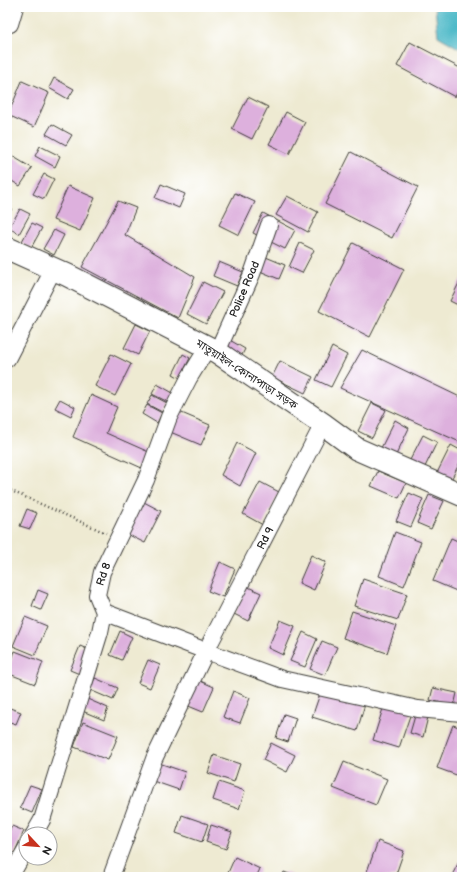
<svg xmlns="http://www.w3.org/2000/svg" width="469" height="884" font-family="'Balsamiq Sans','Noto Sans Bengali',sans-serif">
	<rect width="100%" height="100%" fill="#fff"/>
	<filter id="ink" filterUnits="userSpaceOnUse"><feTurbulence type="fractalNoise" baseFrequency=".025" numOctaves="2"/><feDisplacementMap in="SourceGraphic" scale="8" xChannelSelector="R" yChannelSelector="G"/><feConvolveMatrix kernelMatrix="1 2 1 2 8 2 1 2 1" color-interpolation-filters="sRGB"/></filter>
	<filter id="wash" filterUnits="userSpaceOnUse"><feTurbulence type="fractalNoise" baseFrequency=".012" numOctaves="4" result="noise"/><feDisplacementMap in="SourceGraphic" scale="16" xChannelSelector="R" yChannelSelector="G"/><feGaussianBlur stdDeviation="0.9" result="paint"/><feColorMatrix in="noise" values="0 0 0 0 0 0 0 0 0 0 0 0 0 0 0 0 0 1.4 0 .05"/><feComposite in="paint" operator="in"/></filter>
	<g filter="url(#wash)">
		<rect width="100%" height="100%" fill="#eeead2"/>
		<path fill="#4db9c8" stroke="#346a72" d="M435,7H462V50L438,36Z"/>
		<g id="blocks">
			<path fill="#ddb0dd" d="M410,42L462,69V84L455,97L397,66Z
				M54,78L74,89L68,99L49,88Z
				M22,81L49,93L34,127L8,115Z
				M248,97L268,107L252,139L232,129Z
				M286,112L305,122L289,154L269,144Z
				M52,124L72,135L66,145L46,134Z
				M40,146L60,156L55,167L35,156Z
				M351,152L418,187L392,238L325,204Z
				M7,153L32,168L20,186L7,178Z
				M44,174L54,179L44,199L33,194Z
				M161,184L185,194L179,208L155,198Z
				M68,186L95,198L80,231L53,220Z
				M235,193L255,202L239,235L219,225Z
				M287,196L318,212L308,232L276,215Z
				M118,201L136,208L125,235L195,277L178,318L82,267Z
				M7,206L12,208L7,218Z
				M20,209L30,214L19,234L9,228Z
				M263,213L295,230L285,249L253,233Z
				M32,223L42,228L31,248L21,243Z
				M54,230L64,235L54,255L43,249Z
				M300,243L314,250L302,273L289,267Z
				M353,243L404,269L370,337L319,311Z
				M261,255L285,265L279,279L255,269Z
				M219,262L243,272L237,286L213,276Z
				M462,277V307L450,301Z
				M203,282L223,292L206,324L187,314Z
				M136,324L150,331L138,355L124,348Z
				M228,339L245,349L238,363L221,352Z
				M332,347L347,355L331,387L316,380Z
				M362,350L462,398V443L340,388Z
				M111,354L131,364L115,396L95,386Z
				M183,354L190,358L180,378L173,374Z
				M280,361L313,377L305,393L272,377Z
				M157,384L173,393L168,402L152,394Z
				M91,395L117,407L106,433L151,453L144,469L73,437Z
				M152,395L167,403L162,412L147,404Z
				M60,399L75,407L71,416L55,408Z
				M372,403L386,410L372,438L358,431Z
				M147,405L162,413L157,423L142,414Z
				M177,411L210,425L201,445L168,431Z
				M395,420L409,428L396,455L381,448Z
				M423,435L437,442L424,469L409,462Z
				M237,443L256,453L240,486L221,475Z
				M451,445L462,451V458L451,480L437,473Z
				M378,471L406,483L399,498L371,486Z
				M260,482L279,492L263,525L243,514Z
				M409,493L423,499L411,527L396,521Z
				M429,495L444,501L431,529L417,523Z
				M142,501L161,511L145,543L125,533Z
				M27,509L37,513L30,529L20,526Z
				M395,532L421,542L404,586L379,576Z
				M451,538L462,543V584L459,592L433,581Z
				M311,555L326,562L314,590L299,583Z
				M220,562L235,569L223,597L208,591Z
				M363,579L407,594L398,620L354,606Z
				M246,586L261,593L248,621L234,614Z
				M38,590L48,594L41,610L32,606Z
				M352,611L396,626L387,653L343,638Z
				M25,617L47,626L35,655L13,646Z
				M280,620L295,626L283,655L268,648Z
				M120,631L132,637L122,660L110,655Z
				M303,632L317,639L305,667L290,661Z
				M322,641L337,647L325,675L310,669Z
				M80,646L92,651L82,675L70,670Z
				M15,651L43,662L35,684L7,673Z
				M148,660L160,665L150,688L138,683Z
				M95,678L118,688L113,700L90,690Z
				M198,680L214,687L203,712L186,705Z
				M433,688L457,693L454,706L430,700Z
				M233,691L250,698L240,723L223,717Z
				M321,691L365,704L357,731L312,717Z
				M387,696L414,704L399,748L373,740Z
				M85,698L108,708L104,720L80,710Z
				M7,707L21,712L16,724L7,721Z
				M417,709L429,713L423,737L410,733Z
				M284,714L296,718L288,742L276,738Z
				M83,722L118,736L108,760L74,747Z
				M453,725L462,728V777L437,768Z
				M271,743L295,755L287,772L263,760Z
				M214,755L240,764L234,782L208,773Z
				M344,762L387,779L376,805L333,788Z
				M159,763L185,772L179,790L153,781Z
				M219,782L245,791L239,809L213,800Z
				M30,785L42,789L32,813L20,808Z
				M182,815L208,824L202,842L176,833Z
				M211,825L232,832L226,849L206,842Z
				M12,826L24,831L14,854L7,851V837Z
				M378,841L404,851L395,877H365Z
				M462,856V877H451Z
				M235,857L260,869L256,877H232L227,875Z
				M284,872L297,877H282Z"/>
		</g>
	</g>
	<g filter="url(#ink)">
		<use href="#blocks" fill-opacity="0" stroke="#3c3b37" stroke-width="1"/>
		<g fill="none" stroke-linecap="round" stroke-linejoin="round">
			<g stroke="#3c3b37" stroke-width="18">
				<path id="minor" d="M10,24L15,7
					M217,352L252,274L269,225
					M7,359L54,268
					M323,424L206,651L282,679L418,709L462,713
					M104,612L206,651L154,759L111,877
					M34,834L42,820L100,632L104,612L97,595L102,572L146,480L169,417L189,378L208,347
					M10,877L26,849"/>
			</g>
			<g stroke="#3c3b37" stroke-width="24">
				<path id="secondary" d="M7,248L67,275L217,352L323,424L357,449L462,495"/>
			</g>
			<path stroke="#3c3b37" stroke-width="2.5" stroke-dasharray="1 3" stroke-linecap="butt" d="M7,489L106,533"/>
			<use href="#minor" stroke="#fff" stroke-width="16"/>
			<use href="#secondary" stroke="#fff" stroke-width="22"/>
		</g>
	</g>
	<g text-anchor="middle" stroke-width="4" stroke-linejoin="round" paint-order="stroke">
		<g font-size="11" fill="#1c1c1c" stroke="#fff">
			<text transform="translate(244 289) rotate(-67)" y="4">Police Road</text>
			<text transform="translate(247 374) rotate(33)" y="4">মাতুয়াইল-কোনাপাড়া সড়ক</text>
			<text transform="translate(265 538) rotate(-63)" y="4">Rd 9</text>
			<text transform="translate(103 574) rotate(-71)" y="4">Rd 8</text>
		</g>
	</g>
	<rect width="469" height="884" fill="none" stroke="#fff" stroke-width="24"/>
	<g transform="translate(38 846) rotate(116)"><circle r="19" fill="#ffffff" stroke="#a4a4a4"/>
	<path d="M0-3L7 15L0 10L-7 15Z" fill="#c8321e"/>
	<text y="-6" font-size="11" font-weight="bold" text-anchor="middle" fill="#1c1c1c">N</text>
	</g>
</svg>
